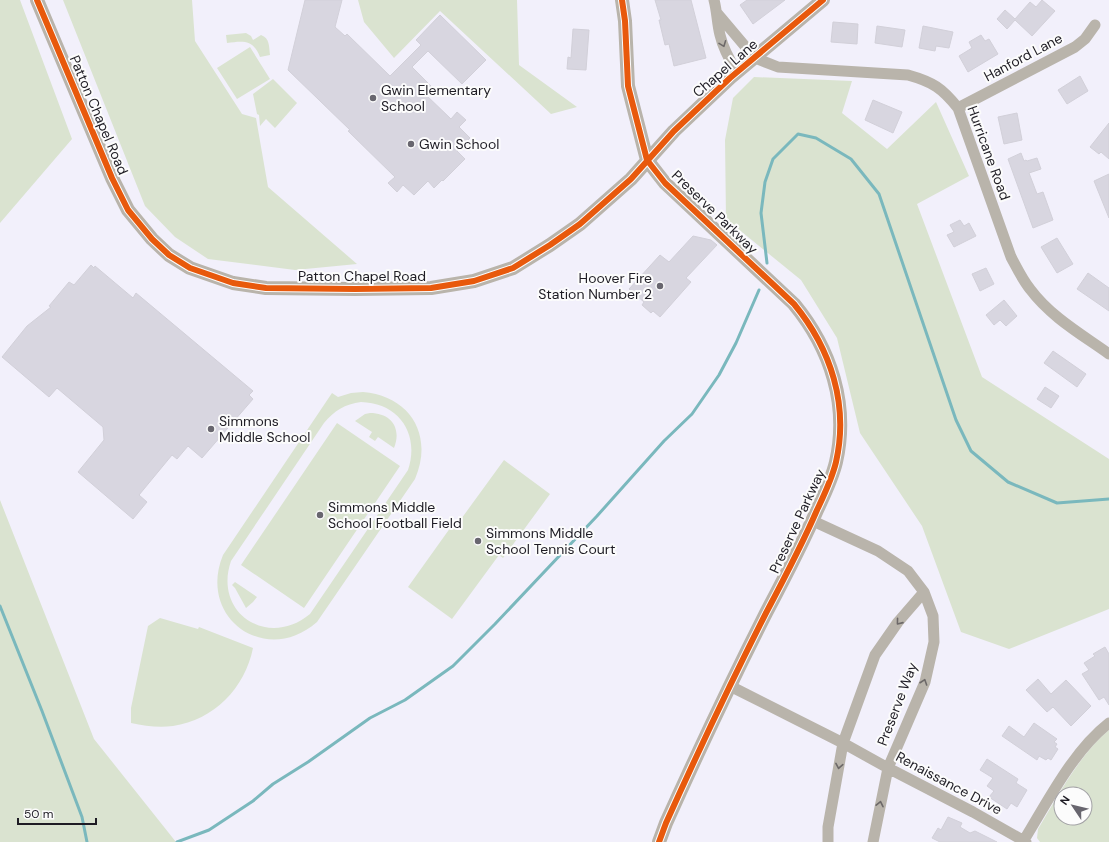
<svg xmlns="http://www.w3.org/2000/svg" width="1109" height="842" font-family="'DM Sans',sans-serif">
	<rect width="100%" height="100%" fill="#f2f0fb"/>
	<path fill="#dae3d0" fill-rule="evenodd" d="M0,0H20L72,139L0,223Z
		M63,0H192L195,41L242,114L256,118L268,187L357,264L295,270L208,259L175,237L145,206Z
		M358,0H517L519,65L577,107L551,114L440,11L394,58L364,22Z
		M246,33L251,36L253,40L261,35C270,38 269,47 270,55L260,57C253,39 243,41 227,43L226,35Z
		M250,47L270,79L237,99L217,68Z
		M754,77L852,81L842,113L887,149L936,102L969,176L917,204L982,377L1109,459V609L1009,649L961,632L922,526L860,433L837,338L801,280L726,219L725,140L733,98Z
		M273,79L297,103L275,128L266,119L260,126L259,115L257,114L253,94Z
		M363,392C410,396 434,435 415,479L317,622C266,667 197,618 223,555L332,393L338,397L351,393ZM361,402C399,403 420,434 408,470L310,614C268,649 213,613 231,561L324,423C334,411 345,404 361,402Z
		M370,413C391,413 402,428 394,448L378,437L375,441L369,437L372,432L355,421L365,414Z
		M337,423L400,466L304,608L241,565Z
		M504,460L550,494L503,558L499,555L452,619L408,587L453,524L456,526Z
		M0,500L94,739L176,842H0Z
		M235,582L257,597L253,602L246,608L235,588L232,585Z
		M160,618L198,629L199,627L253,648C245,688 214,720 173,726C159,728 145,726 131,723V708L148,626Z
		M1109,730V842H1040L1037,838L1038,829C1058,796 1079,755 1109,730ZM1061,794H1085V818H1061Z"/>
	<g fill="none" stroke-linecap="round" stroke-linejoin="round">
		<path stroke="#7ab8bd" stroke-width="3" d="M767,263L761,213L765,182L773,159L798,134L816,138L851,159L879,194L956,420L971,451L1008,482L1057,503L1109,499
			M0,606L42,711L82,817L87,842
			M177,842L209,830L253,801L273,784L308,762L370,718L405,700L453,666L495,624L597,516L664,441L692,414L719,375L736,343L759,290"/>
	</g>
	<path fill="#d8d6e0" stroke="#d2d0d9" d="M305,0H342L335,27L345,36L347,34L390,76L421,45L416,40L440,15L486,60L462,84L428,51L412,67L431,86L424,93L451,119L457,112L466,120L459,127L470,138L457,151L465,159L443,181L442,180L434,188L428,181L414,195L403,185L397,192L388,183L395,177L348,131L350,130L288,70Z
		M655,0H691L706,58L674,66L669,44L665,45L659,20H661Z
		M747,0H785L753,24L740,5Z
		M1042,0L1055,11L1032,36L1015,20L1007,29L997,19L1005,10L1015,19L1030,2L1036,7Z
		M833,22L858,24L857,44L831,42Z
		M877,26L905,30L902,47L875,43Z
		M923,26L953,32L949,48L936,46L935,51L919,48Z
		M573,29L589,30L586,70L567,69L568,57L571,58Z
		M981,35L985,41L989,39L998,54L968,72L959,56L972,48L969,42Z
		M1080,76L1088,91L1067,104L1058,90Z
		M873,100L902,112L893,133L865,120Z
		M1017,113L1022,140L1004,144L998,117Z
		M1109,123V159L1101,152L1099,154L1090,147Z
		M1021,153L1024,161L1026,160L1027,161L1037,158L1041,169L1029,173L1037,194L1043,192L1053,220L1033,228L1008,159Z
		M1109,174V218L1094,181Z
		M960,220L964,226L969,223L976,236L954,247L947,235L954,232L950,225Z
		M693,236L711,240L717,245L686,278L691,282L660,317L653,311L651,313L642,305L644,302L629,289L660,255L669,262Z
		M1057,238L1073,264L1057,273L1041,247Z
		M91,265L94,268L95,266L133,298L136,293L253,391L249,395L253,399L202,458L188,446L177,459L172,455L139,495L147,502L133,519L78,472L104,440L103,427L57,388L49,397L2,357L27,326L51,307L49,306L69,282L74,285Z
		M986,268L994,284L980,291L972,274Z
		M1088,273L1109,288V311L1077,289Z
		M1004,300L1017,316L1006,326L1000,320L994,325L986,315Z
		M1053,351L1086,374L1077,387L1044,363Z
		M1045,387L1059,396L1051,408L1037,399Z
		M1105,647L1109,654V705L1104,697L1099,700L1082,674L1089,670L1084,663L1095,656L1093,654Z
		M1038,679L1051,694L1066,680L1091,706L1071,726L1053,707L1047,712L1026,690Z
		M1034,723L1057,739L1054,742L1057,744L1055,747L1058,749L1051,760L1048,758L1046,760L1039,756L1037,760L1002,736L1009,726L1024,737Z
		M987,759L1018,779L1016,783L1027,790L1017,807L1011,803L1007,809L989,797L994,791L987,786L993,778L980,770Z
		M948,817L962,823L960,827L970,833L975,831L997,842H940L932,838L938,828L941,830Z"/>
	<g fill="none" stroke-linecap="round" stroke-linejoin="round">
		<path stroke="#b9b4ab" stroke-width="11" d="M714,0C717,11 717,23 720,35C723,48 730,61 737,72
			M717,13L755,58L778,67L908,75C933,82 942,88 958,108L1011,257C1017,268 1022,279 1030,289C1051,317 1081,334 1109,354
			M958,108L1075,47L1085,39L1095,25
			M813,521L878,551L908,571L924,592L933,616L934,642L925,682L888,768L873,842
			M730,686L843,743L888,768L973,812L1026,842
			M1024,840C1048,801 1073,751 1109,723
			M828,842V827L843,743L875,655L898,622L924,592"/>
		<path stroke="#b9b4ab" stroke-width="14" d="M37,0L112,178L128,210L152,239L169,255L190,268L233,283L266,288L355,289L431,288L474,281L513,268L550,245L580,224L631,179L674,131L730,78L823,0
			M622,0L625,21L628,86L647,160L665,183L794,304C831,349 849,405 836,462C832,479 824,495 817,510C802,545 784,579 766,613C731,682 698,752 666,823L659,842"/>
		<g stroke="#fcfcfc" stroke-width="8">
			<path id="cycleway" d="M37,0L112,178L128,210L152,239L169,255L190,268L233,283L266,288L355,289L431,288L474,281L513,268L550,245L580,224L631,179L674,131L730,78L823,0
				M622,0L625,21L628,86L647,160L665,183L794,304C831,349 849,405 836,462C832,479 824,495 817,510C802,545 784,579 766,613C731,682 698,752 666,823L659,842"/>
		</g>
		<use href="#cycleway" stroke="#e8590c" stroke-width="6"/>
	</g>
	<defs><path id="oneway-chevron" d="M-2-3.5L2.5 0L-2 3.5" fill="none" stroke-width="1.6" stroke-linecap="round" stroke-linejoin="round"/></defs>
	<g stroke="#6c6868">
		<use href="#oneway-chevron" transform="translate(723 44) rotate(69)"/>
		<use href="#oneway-chevron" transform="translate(899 622) rotate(129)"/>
		<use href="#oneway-chevron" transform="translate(924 682) rotate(-71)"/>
		<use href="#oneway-chevron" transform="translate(839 766) rotate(100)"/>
		<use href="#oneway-chevron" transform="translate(880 804) rotate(-78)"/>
	</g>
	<g fill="#68666f" stroke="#fcfcfc" stroke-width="1.5">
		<circle cx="373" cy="98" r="4"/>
		<circle cx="411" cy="144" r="4"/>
		<circle cx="660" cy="286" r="4"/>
		<circle cx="211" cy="429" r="4"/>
		<circle cx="320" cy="515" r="4"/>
		<circle cx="478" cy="541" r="4"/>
	</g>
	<g text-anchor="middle" stroke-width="4" stroke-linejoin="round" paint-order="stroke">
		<g font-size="14" fill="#1e1c24" stroke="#fcfcfc">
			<text transform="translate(1023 57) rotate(-28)" y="5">Hanford Lane</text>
			<text transform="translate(725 68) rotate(-41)" y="5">Chapel Lane</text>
			<text transform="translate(99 115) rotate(67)" y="5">Patton Chapel Road</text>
			<text transform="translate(989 153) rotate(70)" y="5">Hurricane Road</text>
			<text transform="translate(715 212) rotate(44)" y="5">Preserve Parkway</text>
			<text x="362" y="281">Patton Chapel Road</text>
			<text transform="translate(797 521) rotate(-65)" y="5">Preserve Parkway</text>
			<text transform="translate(897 704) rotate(-69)" y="5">Preserve Way</text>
			<text transform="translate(949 783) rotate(28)" y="5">Renaissance Drive</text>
		</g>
		<g font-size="14" fill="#1e1c24" stroke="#fcfcfc" text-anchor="start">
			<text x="381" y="95">Gwin Elementary<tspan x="381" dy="16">School</tspan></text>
			<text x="419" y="149">Gwin School</text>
			<text x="652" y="283" text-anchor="end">Hoover Fire<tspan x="652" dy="16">Station Number 2</tspan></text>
			<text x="219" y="426">Simmons<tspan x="219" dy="16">Middle School</tspan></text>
			<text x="328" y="512">Simmons Middle<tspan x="328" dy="16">School Football Field</tspan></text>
			<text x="486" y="538">Simmons Middle<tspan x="486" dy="16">School Tennis Court</tspan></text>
		</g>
	</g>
	<g transform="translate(1073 806) rotate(305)"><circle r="19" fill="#fcfcfc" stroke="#a3a2a6"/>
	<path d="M0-3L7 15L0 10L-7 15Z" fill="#68666f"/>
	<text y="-6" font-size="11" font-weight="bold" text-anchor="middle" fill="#1e1c24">N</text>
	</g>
	<path d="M18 818v6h78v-6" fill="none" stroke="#1e1c24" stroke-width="2"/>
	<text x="24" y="818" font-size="12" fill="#1e1c24" stroke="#fcfcfc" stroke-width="3" paint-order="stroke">50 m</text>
</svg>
